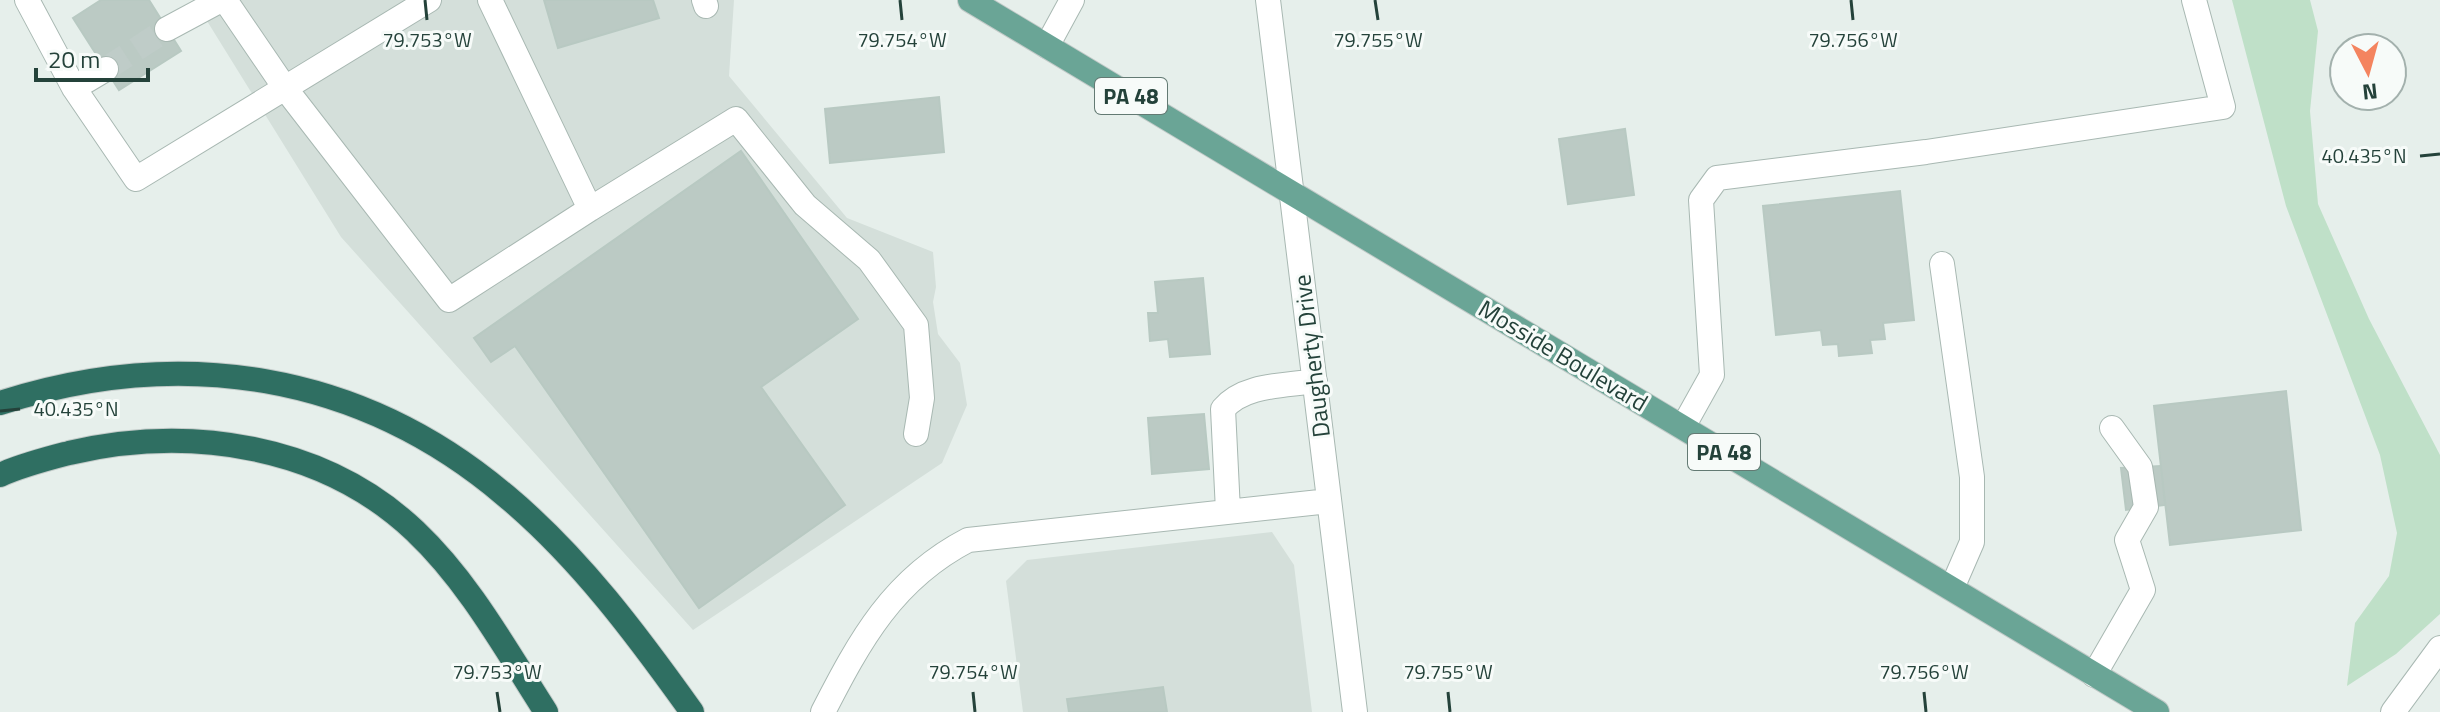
<svg xmlns="http://www.w3.org/2000/svg" width="2440" height="712" font-family="'Titillium Web',sans-serif">
	<rect width="100%" height="100%" fill="#e6efeb"/>
	<path fill="#d4dfda" d="M194,0H734L729,76L847,218L933,252L936,287L933,302L938,334L960,363L967,405L942,463L693,630L341,237Z
		M1272,532L1294,565L1312,712H1023L1006,581L1027,560Z"/>
	<path fill="#bfe0c8" d="M2232,0H2310L2318,31L2310,111L2318,204L2369,319L2440,455V614L2396,654L2347,686L2355,623L2389,576L2397,533L2380,455L2286,206Z"/>
	<path fill="#bbcac4" stroke="#b8c9c2" stroke-width="2" d="M101,0H149L181,51L119,90L73,18Z
		M544,0H653L659,18L558,48Z
		M939,97L944,152L830,163L825,109Z
		M1625,129L1634,195L1568,204L1559,139Z
		M741,151L858,319L761,387L845,505L699,608L515,346L491,362L474,338Z
		M1900,191L1914,320L1883,323L1885,339L1870,340L1872,353L1839,356L1838,344L1823,345L1821,330L1776,335L1763,206Z
		M1203,278L1210,354L1170,357L1168,339L1150,341L1148,313H1158L1155,282Z
		M2286,391L2301,530L2170,545L2154,406Z
		M1204,414L1209,469L1152,474L1148,418Z
		M2161,466L2165,505L2126,510L2121,468Z
		M1163,687L1167,712H1069L1067,699Z"/>
	<g fill="none" stroke-linecap="round" stroke-linejoin="round">
		<path stroke="#bfccc8" stroke-width="24" stroke-dasharray="24 12" stroke-linecap="butt" d="M106,69L167,29"/>
		<g stroke="#a8b8b2" stroke-width="26">
			<path id="minor" d="M27,0L74,88L136,179L429,0
				M225,0L285,88L449,300L590,209L490,0
				M704,0L706,6
				M1268,0L1355,712
				M167,29L221,0
				M1047,46L1072,0
				M74,88L106,69
				M590,209L736,119L805,205L869,260L916,325L922,398L916,434
				M1942,264L1972,477V542L1952,588
				M1683,427L1712,375L1701,200L1717,178L1926,152L2223,107L2194,0
				M1228,511L1223,409C1244,384 1284,386 1315,381
				M2094,675L2143,590L2127,540L2146,507L2140,467L2112,428
				M823,712C860,640 893,579 968,540L1329,501
				M2393,712L2440,648"/>
		</g>
		<g stroke="#c2cac8" stroke-width="26">
			<path id="major" d="M970,0L2157,712"/>
		</g>
		<g stroke="#c2cac8" stroke-width="26">
			<path id="highway" d="M0,403C180,345 360,372 506,496C579,557 637,635 692,712
				M0,475C22,465 46,459 69,453C189,425 323,444 415,531C469,582 506,650 546,712"/>
		</g>
		<use href="#minor" stroke="#fff" stroke-width="24"/>
		<use href="#major" stroke="#6aa596" stroke-width="24"/>
		<use href="#highway" stroke="#2f6f62" stroke-width="24"/>
	</g>
	<path fill="none" stroke="#24423a" stroke-width="3" d="M425,0L427,20M900,0L902,20M1375,0L1378,20M1851,0L1853,20M2420,156L2440,154M0,411L20,409M497,692L500,712M973,692L975,712M1448,692L1450,712M1924,692L1926,712"/>
	<g text-anchor="middle" stroke-width="6" stroke-linejoin="round" paint-order="stroke">
		<g fill="#f7fbf9" stroke="#637a73" stroke-width="2">
			<rect x="1095" y="78" width="72" height="36" rx="6"/>
			<rect x="1688" y="434" width="72" height="36" rx="6"/>
		</g>
		<g font-size="22" font-weight="bold" fill="#24423a">
			<text x="1131" y="104">PA 48</text>
			<text x="1724" y="460">PA 48</text>
		</g>
		<g font-size="24" fill="#24423a" stroke="#f7fbf9">
			<text transform="translate(1312 356) rotate(-97)" y="8">Daugherty Drive</text>
			<text transform="translate(1563 356) rotate(31)" y="8">Mosside Boulevard</text>
		</g>
	</g>
	<g font-size="20" text-anchor="middle" fill="#24423a" stroke="#f7fbf9" stroke-width="6" stroke-linejoin="round" paint-order="stroke">
		<text x="427" y="47">79.753°W</text>
		<text x="902" y="47">79.754°W</text>
		<text x="1378" y="47">79.755°W</text>
		<text x="1853" y="47">79.756°W</text>
		<text x="2364" y="163">40.435°N</text>
		<text x="76" y="416">40.435°N</text>
		<text x="497" y="679">79.753°W</text>
		<text x="973" y="679">79.754°W</text>
		<text x="1448" y="679">79.755°W</text>
		<text x="1924" y="679">79.756°W</text>
	</g>
	<g transform="translate(2368 72) rotate(174)"><circle r="38" fill="#f7fbf9" stroke="#a3b1ad" stroke-width="2"/>
	<path d="M0-6L14 30L0 20L-14 30Z" fill="#f4845f"/>
	<text y="-12" font-size="22" font-weight="bold" text-anchor="middle" fill="#24423a">N</text>
	</g>
	<path d="M36 68v12h112v-12" fill="none" stroke="#24423a" stroke-width="4"/>
	<text x="48" y="68" font-size="24" fill="#24423a" stroke="#f7fbf9" stroke-width="6" paint-order="stroke">20 m</text>
</svg>
